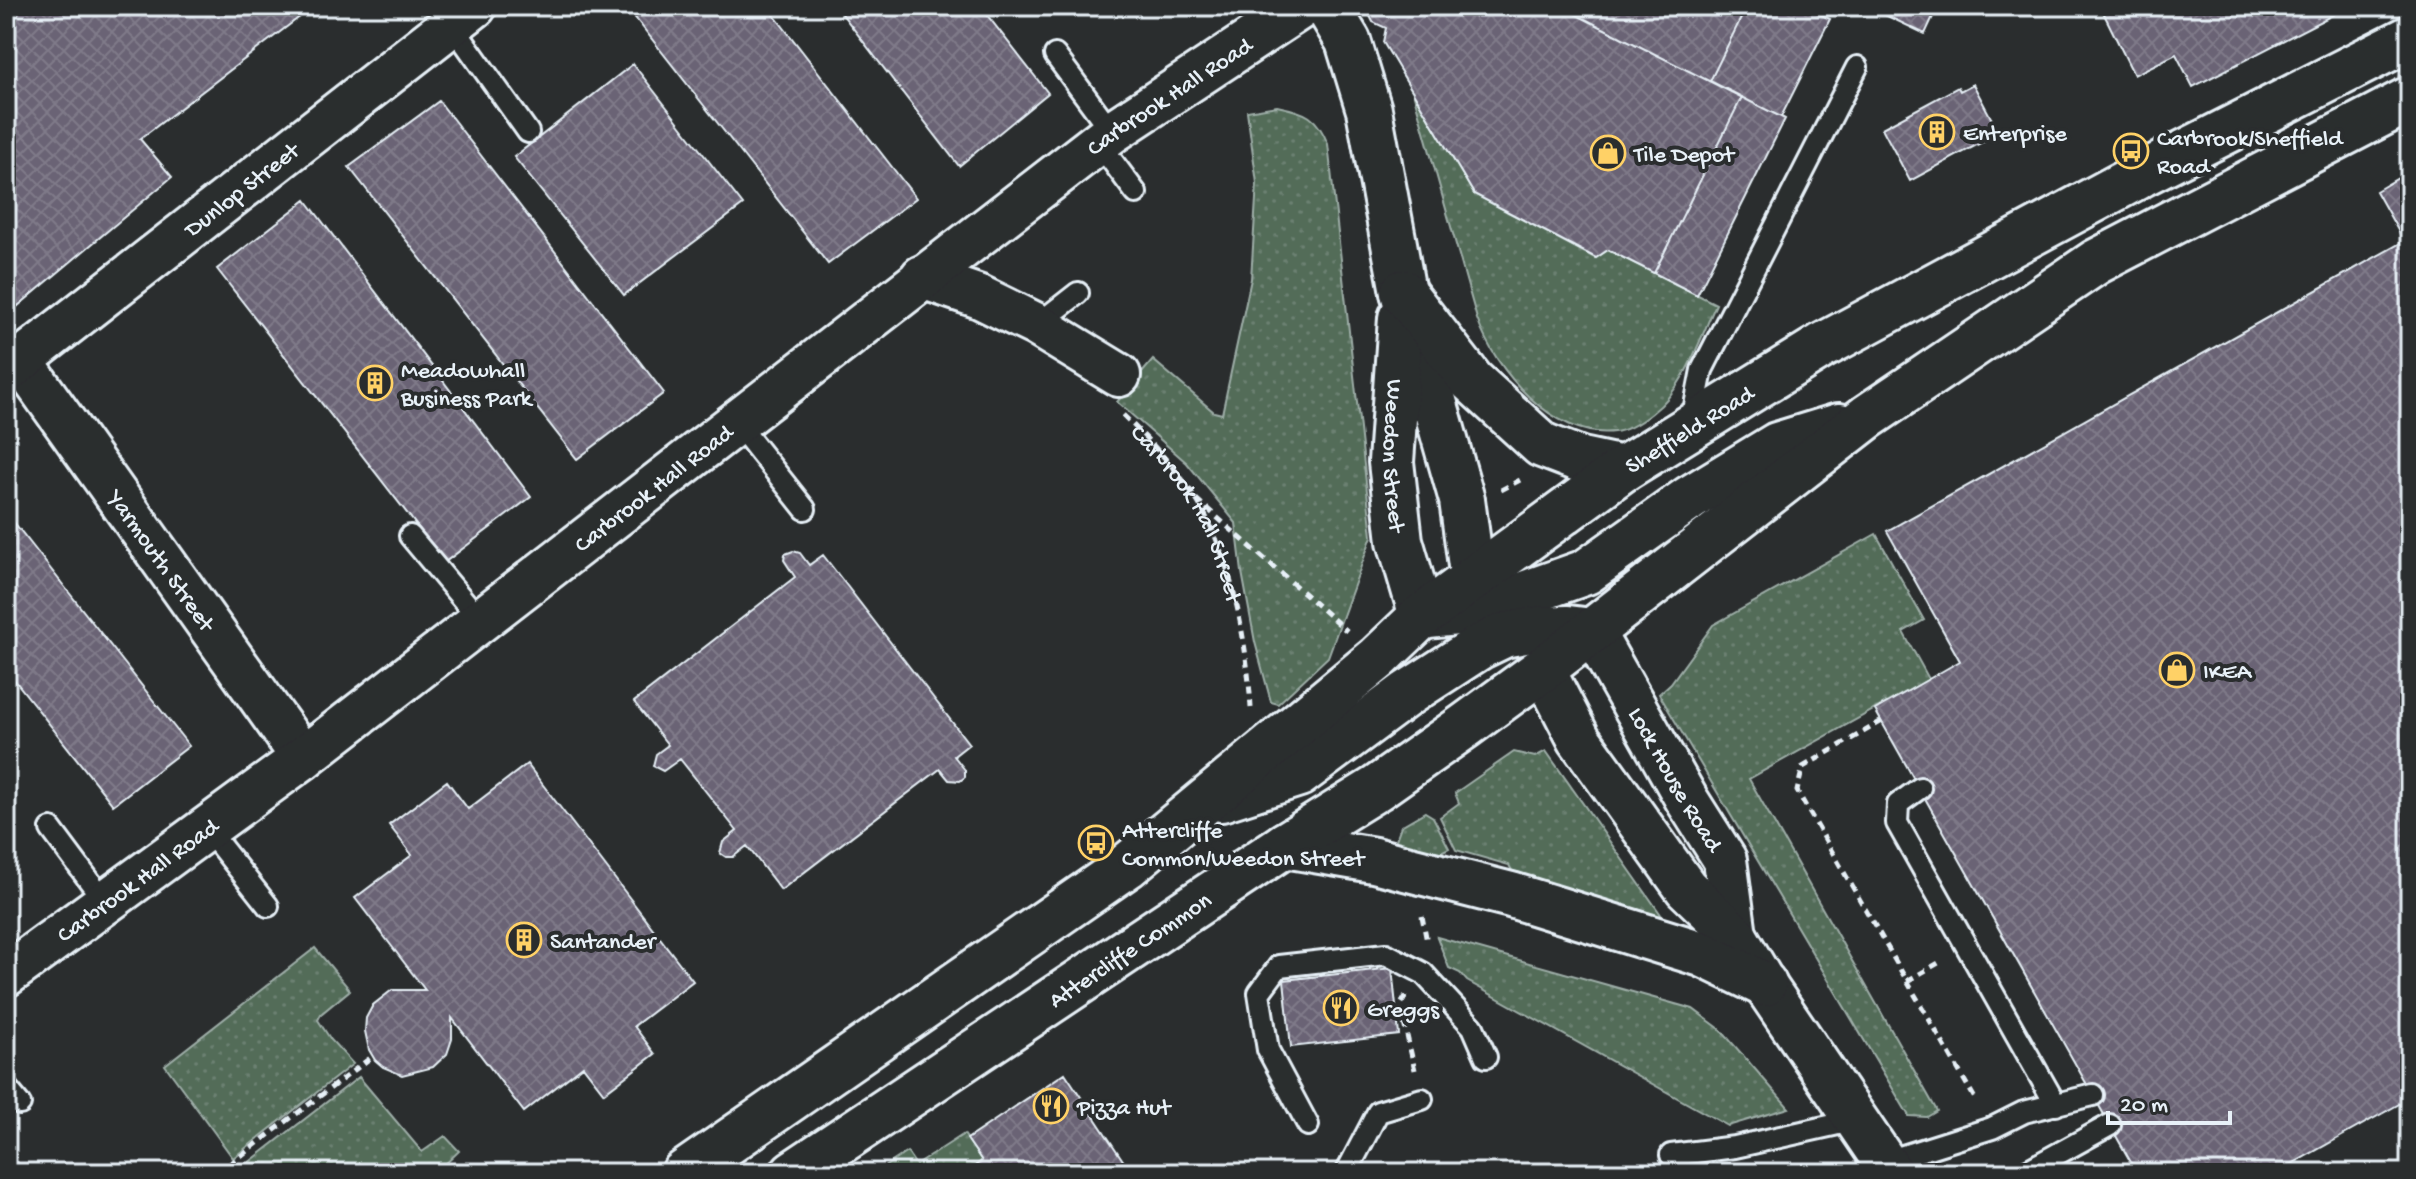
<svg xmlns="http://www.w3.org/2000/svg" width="2416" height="1179" font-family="'Gochi Hand',sans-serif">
	<defs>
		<pattern id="green-dots" width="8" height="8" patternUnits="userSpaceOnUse" patternTransform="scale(2)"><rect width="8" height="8" fill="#536c59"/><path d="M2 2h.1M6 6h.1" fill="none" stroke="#6c8172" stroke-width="1.8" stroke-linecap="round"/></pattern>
		<pattern id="building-cross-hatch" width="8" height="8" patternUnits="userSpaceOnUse" patternTransform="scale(2)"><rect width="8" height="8" fill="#6a6374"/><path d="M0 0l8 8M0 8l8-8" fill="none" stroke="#7f7a89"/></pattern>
	</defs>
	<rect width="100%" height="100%" fill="#2a2d2e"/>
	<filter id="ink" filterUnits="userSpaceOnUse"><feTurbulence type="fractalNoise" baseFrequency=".0125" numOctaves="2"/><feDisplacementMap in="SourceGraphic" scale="16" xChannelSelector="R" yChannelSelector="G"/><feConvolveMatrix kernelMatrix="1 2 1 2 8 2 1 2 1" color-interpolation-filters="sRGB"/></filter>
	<g filter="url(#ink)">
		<path fill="url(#green-dots)" stroke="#9eaea8" stroke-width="2" d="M1413,92L1474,194L1595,258L1608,250L1716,304C1699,341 1685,388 1652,413C1642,421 1627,431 1614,432C1553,439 1495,370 1477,319Z
			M1277,106C1306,112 1317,116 1328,144L1372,536L1328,657L1278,704L1271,702L1255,642L1242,572L1236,523L1187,463L1117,402L1153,360L1214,412L1222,414L1251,279L1257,183L1247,111Z
			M1876,534L1924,620L1903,632L1929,679L1749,779L1937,1111L1927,1117L1909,1116L1659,694L1671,683L1713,625Z
			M1546,751L1662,916L1515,876L1509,865L1456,850L1440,817L1459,803L1455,793L1514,752L1535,757Z
			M1425,812L1433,817L1449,848L1433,856L1394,845L1401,826Z
			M1437,937L1693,1009L1720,1029L1789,1108L1728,1126L1467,981L1460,973L1449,968Z
			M315,948L350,990L321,1014L318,1020L331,1040L353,1064L233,1158L165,1065Z
			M359,1077L422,1152L445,1136L459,1151L436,1173H248L243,1167Z
			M964,1134L982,1161L964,1173H875L907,1152L916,1165Z"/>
		<path fill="url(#building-cross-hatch)" stroke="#e8f1f8" stroke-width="2" d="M6,6H314L140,139L172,177L6,316Z
			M626,6H767L916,198L828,264Z
			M836,6H980L1048,93L959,166Z
			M1365,6H1803L1830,19L1781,117L1785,119L1697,295L1608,250L1596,258L1474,194L1383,42L1386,28L1373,22Z
			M1365,6H1559L1785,119L1697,295L1608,250L1596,258L1474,194L1383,42L1386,28L1373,22Z
			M1747,6H1803L1830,19L1781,117L1785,119L1697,295L1654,273L1742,97L1710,81Z
			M1866,6H1932L1937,8L1925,34Z
			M2100,6H2350L2193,87L2176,54L2134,75Z
			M633,64L743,205L624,295L514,157Z
			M1973,84L1997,129L1984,136L1986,140L1910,181L1882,128L1958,87L1960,91Z
			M439,101L664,393L577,459L349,167Z
			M2410,171V1098L2276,1173H2137L1875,710L1960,661L1887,531L2404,241L2376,191Z
			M306,200L531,497L445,562L217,269Z
			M6,512L189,746L113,805L6,669Z
			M793,551L800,553L809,565L823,555L969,744L954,756L965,770V777L960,781L949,780L940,769L781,890L747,846L733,857H726L720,853L723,842L737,831L680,759L663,771L653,766L656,754L668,745L634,702L795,577L784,560L785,554Z
			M527,764L693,981L634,1026L655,1054L604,1093L583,1066L524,1112L452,1018V1039L447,1054L433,1067L402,1075L383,1067L375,1060L369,1050L365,1031L366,1018L373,1005L392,990H425L355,898L412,855L389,825L447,781L468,809Z
			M1392,968L1399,1035L1291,1047L1284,980Z
			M1065,1073L1130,1171L1127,1173H977L973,1167L982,1161L967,1139Z"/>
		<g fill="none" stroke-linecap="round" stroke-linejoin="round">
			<g stroke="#e8f1f8" stroke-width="26">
				<path id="service" d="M452,25L528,132
					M1055,55L1112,132
					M1098,142L1136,193
					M1037,325L1078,293
					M1692,421L1702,370L1857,67
					M736,422L805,509
					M410,536L480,620
					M1920,788L1898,804L1897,823L2056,1105
					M51,829L106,903
					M207,829L268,906
					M6,1087L20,1104
					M1308,1125L1268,1050L1259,993L1279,966L1386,954L1423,973L1473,1027L1486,1057
					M1671,1155L1735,1147L1856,1120
					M1884,1162L1992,1128L2024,1112L2093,1095
					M1346,1173L1378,1112L1422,1099
					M2023,1173L2110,1125"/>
			</g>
			<g stroke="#e8f1f8" stroke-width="48">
				<g id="minor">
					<path d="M922,277L980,297L1037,325L1119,375"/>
					<path id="s2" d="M21,361L303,758"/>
					<path id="s3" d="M6,372L475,6"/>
					<path id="s4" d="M1592,631L1687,800L1725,860L1735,935"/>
					<path d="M1543,669L1579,739L1686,888L1735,935L1764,984L1892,1173"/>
					<path id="s5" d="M6,975L303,758L1112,132L1303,6"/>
				</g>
			</g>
			<g stroke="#e8f1f8" stroke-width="50">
				<g id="tertiary">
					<path d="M1327,6L1348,41L1369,110L1403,292L1462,500L1473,580"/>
					<path id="s6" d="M1401,318L1391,462L1400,541L1422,616"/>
				</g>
			</g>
			<g stroke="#e8f1f8" stroke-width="50">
				<g id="primary">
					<path d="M1403,292L1472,381L1542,445L1581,460L1623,469"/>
					<path d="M1428,616L1476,611L1586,572L1690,498L1777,445L1839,426"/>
					<path d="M1221,799L1299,774L1408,693L1479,647L1504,635L1536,629L1568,628L1592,631"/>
					<path d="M1285,845L1374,860L1511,895L1702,954L1764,984"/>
					<path id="s7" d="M684,1173L1127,866L1378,658L1422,616L1623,469L1822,346L2142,174L2410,38"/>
					<path id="s8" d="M793,1173L1285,845L1377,788L1465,726L1543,669L1867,417L2096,262L2410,99"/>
				</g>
			</g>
			<g stroke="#e8f1f8" stroke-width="5" stroke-dasharray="8 6" stroke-linecap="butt">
				<path id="s1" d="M1123,415C1149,441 1176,467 1196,499C1232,556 1247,642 1251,708"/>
				<path d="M1501,490L1520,480"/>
				<path d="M1196,499L1347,631"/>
				<path d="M1882,721L1803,767L1797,791L1977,1102"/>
				<path d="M1422,916L1427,942"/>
				<path d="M1907,981L1942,961"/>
				<path d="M1406,996L1400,1006L1415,1070"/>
				<path d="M1246,1166L1252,1173"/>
				<path d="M218,1173L373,1056"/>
			</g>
			<use href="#service" stroke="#2a2d2e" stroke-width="20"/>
			<use href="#minor" stroke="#2a2d2e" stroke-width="42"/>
			<use href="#tertiary" stroke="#2a2d2e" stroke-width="44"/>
			<use href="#primary" stroke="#2a2d2e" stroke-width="44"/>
		</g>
	</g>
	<defs>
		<g id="building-ring" transform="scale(1.8)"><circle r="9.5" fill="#2a2d2e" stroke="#ffd166" stroke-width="1.5"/><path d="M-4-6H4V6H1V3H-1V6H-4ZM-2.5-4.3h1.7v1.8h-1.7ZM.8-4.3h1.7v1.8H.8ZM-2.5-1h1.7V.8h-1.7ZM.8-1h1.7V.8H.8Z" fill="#ffd166"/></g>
		<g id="bus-ring" transform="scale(1.8)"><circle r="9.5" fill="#2a2d2e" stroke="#ffd166" stroke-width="1.5"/><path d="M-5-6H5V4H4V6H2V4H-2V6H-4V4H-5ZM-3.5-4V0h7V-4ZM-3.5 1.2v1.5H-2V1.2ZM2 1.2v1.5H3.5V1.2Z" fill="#ffd166"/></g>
		<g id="shop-ring" transform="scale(1.8)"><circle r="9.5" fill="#2a2d2e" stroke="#ffd166" stroke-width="1.5"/><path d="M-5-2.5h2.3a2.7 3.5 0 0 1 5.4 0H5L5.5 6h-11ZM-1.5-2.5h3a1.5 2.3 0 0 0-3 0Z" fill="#ffd166"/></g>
		<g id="restaurant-ring" transform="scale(1.8)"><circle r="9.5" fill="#2a2d2e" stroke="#ffd166" stroke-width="1.5"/><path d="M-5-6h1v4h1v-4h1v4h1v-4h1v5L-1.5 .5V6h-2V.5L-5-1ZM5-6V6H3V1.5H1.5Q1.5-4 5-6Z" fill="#ffd166"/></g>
	</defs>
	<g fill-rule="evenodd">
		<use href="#building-ring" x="1937" y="132"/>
		<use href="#bus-ring" x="2131" y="151"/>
		<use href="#shop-ring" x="1608" y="153"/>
		<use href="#building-ring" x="375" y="383"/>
		<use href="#shop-ring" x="2177" y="670"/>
		<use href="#bus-ring" x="1096" y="843"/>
		<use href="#building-ring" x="524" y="940"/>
		<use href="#restaurant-ring" x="1341" y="1008"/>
		<use href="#restaurant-ring" x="1051" y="1106"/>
	</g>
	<g text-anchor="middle" stroke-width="8" stroke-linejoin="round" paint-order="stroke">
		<g font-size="24" fill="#e8f1f8" stroke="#2a2d2e">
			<text dy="8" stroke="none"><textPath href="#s5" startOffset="1458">Carbrook Hall Road</textPath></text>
			<text dy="8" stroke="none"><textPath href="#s3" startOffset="298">Dunlop Street</textPath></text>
			<text dy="8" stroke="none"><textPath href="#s7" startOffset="1252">Sheffield Road</textPath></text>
			<text dy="8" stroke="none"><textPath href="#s6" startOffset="138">Weedon Street</textPath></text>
			<text dy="8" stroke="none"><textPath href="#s5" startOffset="810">Carbrook Hall Road</textPath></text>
			<text dy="8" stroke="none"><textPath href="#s1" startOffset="120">Carbrook Hall Street</textPath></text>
			<text dy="8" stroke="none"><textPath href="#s2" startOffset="244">Yarmouth Street</textPath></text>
			<text dy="8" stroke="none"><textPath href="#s4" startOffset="170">Lock House Road</textPath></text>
			<text dy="8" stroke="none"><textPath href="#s5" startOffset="162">Carbrook Hall Road</textPath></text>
			<text dy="8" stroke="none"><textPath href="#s8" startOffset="404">Attercliffe Common</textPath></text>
		</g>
		<g font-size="24" fill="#e8f1f8" stroke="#2a2d2e" text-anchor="start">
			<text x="1963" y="140">Enterprise</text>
			<text x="2157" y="145">Carbrook/Sheffield<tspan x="2157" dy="28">Road</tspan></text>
			<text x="1634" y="161">Tile Depot</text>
			<text x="401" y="377">Meadowhall<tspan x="401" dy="28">Business Park</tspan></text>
			<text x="2203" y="678">IKEA</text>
			<text x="1122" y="837">Attercliffe<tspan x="1122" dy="28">Common/Weedon Street</tspan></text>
			<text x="550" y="948">Santander</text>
			<text x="1367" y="1016">Greggs</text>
			<text x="1077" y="1114">Pizza Hut</text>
		</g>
	</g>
	<rect width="2416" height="1179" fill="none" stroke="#2a2d2e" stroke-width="32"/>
	<rect x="16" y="16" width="2384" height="1147" fill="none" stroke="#e8f1f8" stroke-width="3" filter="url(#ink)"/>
	<path d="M2108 1111v12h122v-12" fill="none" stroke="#e8f1f8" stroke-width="4"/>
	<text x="2120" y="1111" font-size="24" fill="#e8f1f8" stroke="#2a2d2e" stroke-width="6" paint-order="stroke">20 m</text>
</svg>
